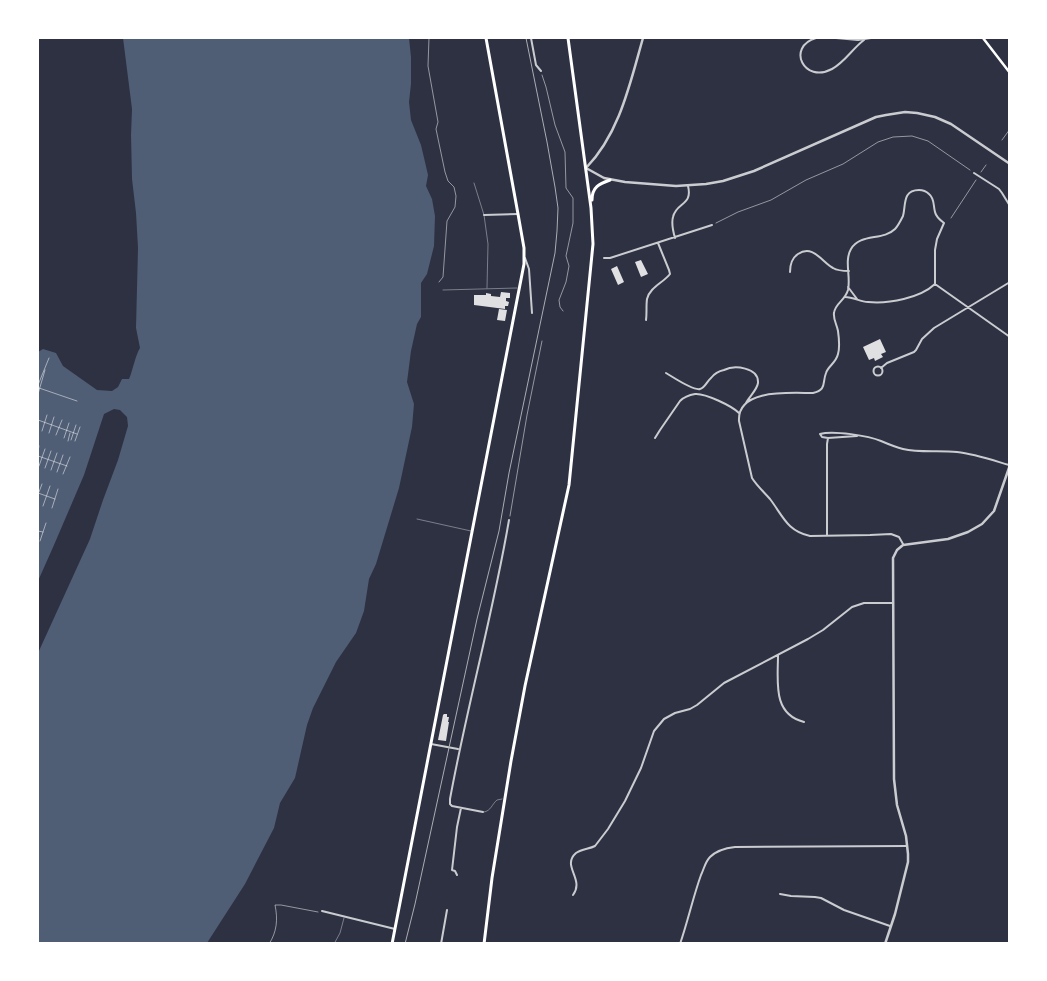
<svg xmlns="http://www.w3.org/2000/svg" width="1047" height="981" font-family="'IBM Plex Sans',sans-serif">
	<rect width="100%" height="100%" fill="#2d3142"/>
	<path fill="#4f5d75" d="M123,38H409L411,57V84L409,102L411,120L421,145L425,162L428,175L426,186L432,199L435,216L434,246L427,274L421,283V317L417,324L411,351L407,382L414,404L412,427L399,488L376,564L369,579L364,611L356,633L336,662L313,708L307,725L295,778L280,803L274,828L245,884L207,943H38V653L90,539L103,500L118,460L128,426L127,417L120,410L114,409L104,414L84,475L54,545L38,581V352L43,349L56,353L63,366L97,390L112,391L118,387L122,379H129C133,370 135,356 140,348L136,328L138,248L136,213L132,179L131,135L132,109Z"/>
	<path fill="#e0e0e3" d="M641,260L648,274L641,277L635,262Z
		M617,266L624,282L618,285L611,269Z
		M501,292L510,293V298H506V301L509,302L508,306H505V309L474,305V295H486V293L491,294V296L500,297Z
		M499,309L507,310L505,321L497,320Z
		M880,339L886,352L881,354L883,357L875,361L874,358L869,360L863,347Z
		M444,714H447V717H449L448,722H449L446,741L438,740L443,715Z"/>
	<g fill="none" stroke-linecap="round" stroke-linejoin="round">
		<path stroke="#fff" stroke-width="0.5" d="M429,38L428,66L438,122L436,129L445,172L448,181L454,187L456,196L455,207L447,221L443,277L439,282
			M542,75L546,87L555,125L565,152L566,188L573,198V223L566,256L569,266L566,282L559,300L560,307L563,311
			M1002,140L1010,129
			M981,172L986,165
			M951,218L976,180
			M716,223L738,212L771,200L806,180L843,164L878,142L893,137L912,136L928,141L970,170
			M38,385L49,358
			M39,388L77,401
			M38,394L45,370
			M38,420L77,434
			M42,431L47,415
			M49,433L54,417
			M56,435L62,420
			M64,438L69,423
			M71,440L76,425
			M68,441L70,433
			M75,441L80,427
			M38,451L39,446
			M38,456L67,466
			M39,466L45,449
			M45,468L51,451
			M51,470L57,453
			M57,472L63,455
			M63,474L70,457
			M39,492L42,484
			M38,493L55,499
			M43,506L50,486
			M52,508L58,489
			M510,516L527,415L542,341
			M38,523V521
			M38,531L43,532
			M40,541L46,523
			M269,944C277,932 278,919 275,905H281L318,912"/>
		<path stroke="#caccd0" stroke-width="0.5" d="M474,183L484,215L488,244L487,288
			M443,290L517,288
			M417,519L471,531
			M484,812C491,811 492,804 497,800L502,799
			M334,944L340,933L344,918"/>
		<path stroke="#caccd0" stroke-width="2" d="M531,38L536,65L541,71
			M816,38C786,47 804,84 832,69C845,62 852,49 864,40
			M836,38L858,40L871,38
			M974,173L999,189L1002,193L1010,206
			M484,215L518,214
			M675,238C673,231 671,224 673,217C676,202 693,206 688,186
			M525,258L529,269L532,313
			M604,258H610L712,225
			M790,272C790,264 792,258 798,254C813,244 822,262 833,268C838,271 843,271 849,271
			M848,287L857,299
			M845,297C854,297 860,302 868,302C889,304 920,298 935,284
			M646,320C647,313 646,306 647,299C650,287 663,283 670,274L669,270L658,243
			M873.5 371a4.5 4.5 0 1 1 9 0a4.5 4.5 0 1 1-9 0Z
			M881,368L887,363L914,352L916,350L922,339L934,328L1010,282
			M666,373C673,377 693,391 700,389C705,388 707,381 711,378C714,374 719,371 724,370C734,365 759,367 758,383C757,390 749,397 746,403
			M857,436L828,438L822,437L820,434C833,430 869,436 881,441C888,444 895,447 903,449C920,453 939,450 957,452C975,454 992,460 1009,465
			M655,438L660,430L680,401C684,397 689,395 695,394C705,393 732,406 739,413
			M827,535V444L828,438
			M903,544L899,537L891,534L870,535L810,536C787,531 783,516 770,499C764,492 757,486 752,478L739,421C737,388 791,393 813,393C827,390 822,383 826,373C828,366 836,363 838,354C840,347 839,338 838,331C837,325 833,319 834,313C835,303 845,301 848,290C851,277 844,261 851,249C860,233 883,241 895,229C898,226 901,220 903,216C906,206 902,190 919,190C923,190 926,191 929,194C935,199 933,205 935,212C936,217 940,220 944,223L937,239L935,250V284L1010,337
			M778,655C778,681 772,714 804,722
			M431,744L458,749
			M483,812L452,806L450,804V799C467,706 493,614 509,520
			M457,875L455,871L452,870L457,827L461,808
			M780,894L791,896L815,897L821,898L844,910L890,926
			M573,895C585,879 561,866 576,853C582,849 589,849 595,846L608,829L625,801L641,768L654,731L664,719L675,713L690,709L697,705L724,683L808,639L823,630L852,607L864,603H892
			M322,911L395,929
			M441,944L447,910
			M680,944C688,921 693,897 701,875C704,869 705,862 710,857C717,850 726,848 735,847L907,846"/>
		<path stroke="#caccd0" stroke-width="2.5" d="M643,38C630,83 620,133 586,168L604,178L625,182L676,186L706,184L723,181L754,171L876,117L886,115L905,112L917,113L935,117L951,124L1010,164
			M885,944L895,914L908,862V854L906,836L897,805L894,779L893,558L897,550L903,545L948,539L968,532L982,524L994,511L1010,465"/>
		<path stroke="#fff" stroke-width="2.5" d="M983,38L1010,73"/>
		<path stroke="#fff" stroke-width="3" d="M392,944L524,264V248L518,214L486,38"/>
		<path stroke="#fff" stroke-width="3" d="M592,200C592,187 599,184 610,180
			M484,944L492,878L511,761L525,686L569,485L593,244L591,208L568,38"/>
		<path stroke="#abadb3" stroke-width="1" d="M405,944L415,904L477,619L499,531L509,473L555,253L557,231L558,208L555,187L547,142L526,38"/>
	</g>
	<rect width="1047" height="981" fill="none" stroke="#ffffff" stroke-width="78"/>
</svg>
